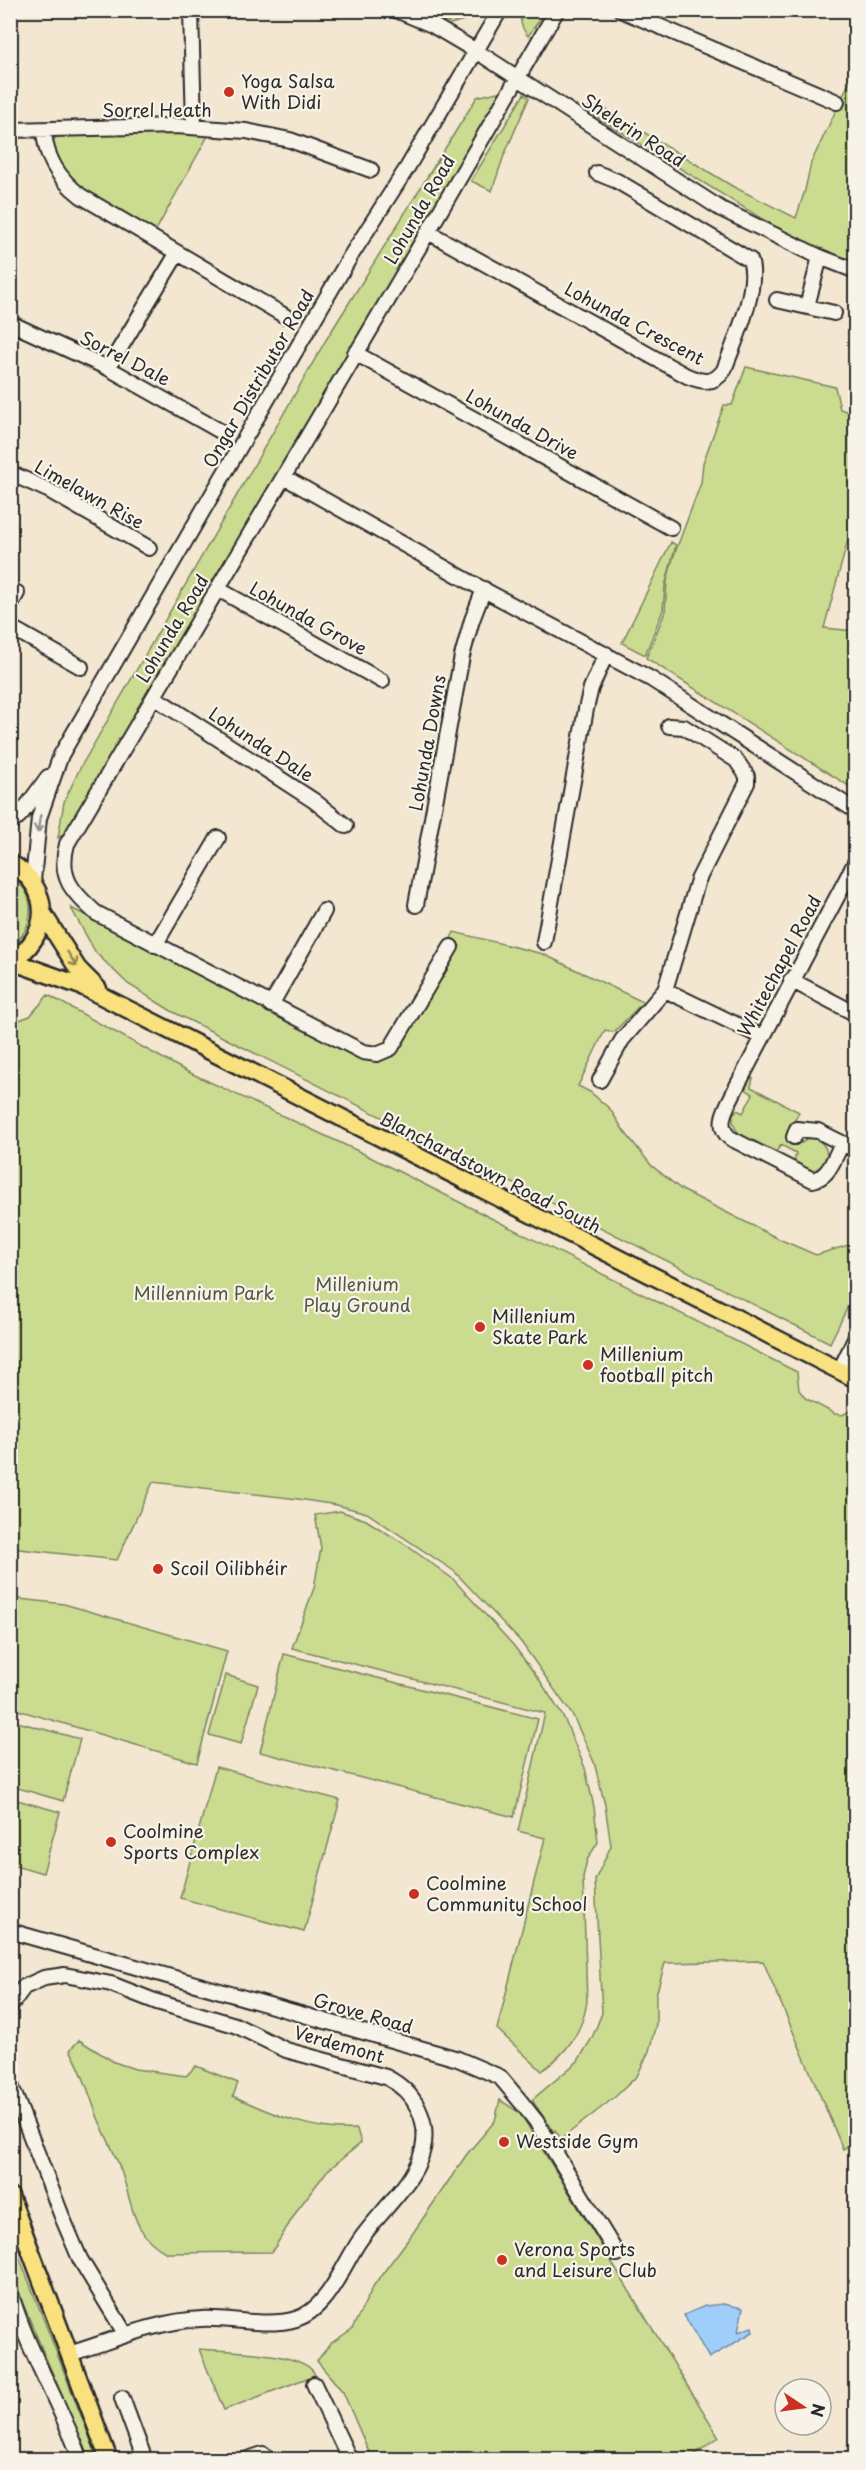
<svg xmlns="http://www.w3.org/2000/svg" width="866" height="2470" font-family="'Playpen Sans',sans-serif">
	<rect width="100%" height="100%" fill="#f3e7d2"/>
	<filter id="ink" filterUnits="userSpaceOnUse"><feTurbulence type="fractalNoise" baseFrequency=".0167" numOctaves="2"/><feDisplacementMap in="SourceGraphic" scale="12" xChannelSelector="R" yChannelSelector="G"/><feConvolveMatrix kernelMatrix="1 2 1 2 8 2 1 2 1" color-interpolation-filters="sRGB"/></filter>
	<g filter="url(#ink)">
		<path fill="#cbdc91" stroke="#7b845e" stroke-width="1.5" d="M424,11H472L467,19L451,24Z
			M523,11H546L528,36C522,29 518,19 523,11Z
			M855,70V263L790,236L584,109L596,103L732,186L796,218L805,190L811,163Z
			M497,92L500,95L489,115L66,833L58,838L64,802L79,770L326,340L477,97Z
			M524,94L529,98L503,158L492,191L471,181Z
			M164,132L209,134L155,232C116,210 64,191 52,143L56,137L62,135Z
			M746,367L835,387L840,409L855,414V514L824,628L855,631V790L646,658L665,612L667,581L673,558L701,483L703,463L724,405H732Z
			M671,542L676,545L665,586L663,610L645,655L622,643Z
			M11,876C38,894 35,928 11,947Z
			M71,908L372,1059L377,1060L445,969L448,968L460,946L451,938L454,932L543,954L643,1002L614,1032L605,1030L578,1086L590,1092L610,1109L624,1131L651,1165L682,1190L779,1239L816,1255L855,1243V1292L830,1343L173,1012L128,984L96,953Z
			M48,995L184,1070L358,1151L797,1372L799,1390L805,1398L835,1414L842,1415L855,1409V2141L843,2149L763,1961L665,1963L656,1995V2024L649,2051L637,2076L615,2097L561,2139L555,2130L553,2131L532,2100L578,2061L592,2038L602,2013L595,1880L611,1846L605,1805L594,1762L573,1716L521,1642L454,1571L367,1513L337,1505L298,1499L153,1482L117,1560L11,1548V1023L30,1016Z
			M750,1078H753L751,1087L799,1112L787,1136L802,1143L809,1136C830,1141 834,1164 812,1171L794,1163L796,1153L781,1145L775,1153C758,1145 730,1138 733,1114L737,1110L743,1113L753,1094L745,1089Z
			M340,1511L366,1520L406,1545L453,1579L514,1646L541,1682L564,1718L585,1768L594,1807L598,1842L587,1860L583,1877L587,2002C582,2033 567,2052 542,2071L497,2029L545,1838L518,1831L545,1713L292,1648L314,1588L321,1548L315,1515Z
			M11,1598L64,1604L227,1651L197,1763L11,1708Z
			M284,1654L538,1719L514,1817L260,1752Z
			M226,1675L258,1685L241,1744L209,1735Z
			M10,1720L80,1739L63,1801L11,1786Z
			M216,1767L340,1800L304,1932L180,1898Z
			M10,1798L60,1812L43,1873L11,1864Z
			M79,2040L114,2062L135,2069L186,2076L196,2066L238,2083L233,2096C272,2114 314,2132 357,2129L361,2143L327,2171L298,2209L272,2252L167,2253C130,2234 133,2202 120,2168C114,2151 105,2135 98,2118C89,2095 83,2071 70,2050Z
			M500,2100L520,2113L719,2437L688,2459H372L343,2392L317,2361L330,2344L352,2329L374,2285L413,2233L467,2154L495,2121Z
			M10,2233L98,2459H85L74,2424L21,2299L11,2267Z
			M199,2349C222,2351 307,2351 315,2375L224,2410Z"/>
		<path fill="#a0cefb" stroke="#718da8" stroke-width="1.5" d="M723,2304L743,2308L738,2332L752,2327L753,2332L709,2358L684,2315L705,2306Z"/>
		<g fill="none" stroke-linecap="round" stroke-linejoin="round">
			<g stroke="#2b2b2b" stroke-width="18">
				<path id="minor" d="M191,10L194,126
					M396,10L432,25L476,51L721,209L820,257L856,271
					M621,10L837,102
					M10,130L176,126L246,131L290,140L371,170
					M44,130C45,158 59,179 81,196L285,316
					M428,232L687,376C702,382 714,385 724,370C734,343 760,287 750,260L617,181L597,173
					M777,300L834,313
					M807,306L820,257
					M10,323L108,368L220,431
					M355,353L671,528
					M108,368L177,254
					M10,473L48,490L149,548
					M284,477L486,591L651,679L856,811
					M218,589L382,681
					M10,606L17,593
					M10,627L81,667
					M154,697L313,800L346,826
					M10,824L21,814L48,777
					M33,881L39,818L61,755L350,257L407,168L500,10
					M416,905L462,656L472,620L484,589
					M544,942L586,709L591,688L606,654
					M155,945L218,838
					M451,947L391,1048L377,1054L363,1052L96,913C72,892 58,877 67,844L428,232L557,10
					M791,980L856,1014
					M665,990L762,1037
					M271,1005L324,911
					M600,1080L622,1040L665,990L698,880L747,783V776L736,760L684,727L669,726
					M794,1137L797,1129L818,1131L856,1150
					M842,1144C834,1157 830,1177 813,1180L730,1138C713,1124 729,1104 736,1088L856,861
					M840,1370L856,1337
					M10,1931L458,2059L500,2077L521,2102L536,2121L617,2254
					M10,2006L24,1987L44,1978L65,1975L111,1984L157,2002L235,2025L286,2050L386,2077C400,2084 411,2094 418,2108C444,2161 387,2201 360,2240C343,2265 327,2310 296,2319C266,2328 231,2317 201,2319C156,2321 112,2341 69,2354
					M10,2083L63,2219L80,2259L126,2335
					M10,2291C26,2348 60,2403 81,2460
					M314,2384L350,2460
					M122,2398L145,2460
					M245,2460L263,2454L269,2460"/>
			</g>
			<g stroke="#2b2b2b" stroke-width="21">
				<path id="major" d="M10,863C53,887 52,937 10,962
					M42,912L78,969L98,989
					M11,961L84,987L856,1379
					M10,2196L109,2460"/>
			</g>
			<use href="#minor" stroke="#f7f3e8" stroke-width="14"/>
			<use href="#major" stroke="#fae180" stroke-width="16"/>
		</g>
		<defs><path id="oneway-shaft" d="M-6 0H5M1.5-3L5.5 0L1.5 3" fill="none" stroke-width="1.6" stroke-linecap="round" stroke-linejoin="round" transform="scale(1.5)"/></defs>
		<use stroke="#918f8a" href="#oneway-shaft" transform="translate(39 824) rotate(99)"/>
		<use stroke="#928656" href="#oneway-shaft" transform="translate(72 959) rotate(58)"/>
	</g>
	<g fill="#c8321e" stroke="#f7f3e8" stroke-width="2">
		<circle cx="229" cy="92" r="6"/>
		<circle cx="480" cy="1327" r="6"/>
		<circle cx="588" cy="1365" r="6"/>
		<circle cx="158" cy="1569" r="6"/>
		<circle cx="111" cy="1842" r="6"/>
		<circle cx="414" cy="1894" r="6"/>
		<circle cx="504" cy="2142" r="6"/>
		<circle cx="502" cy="2260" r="6"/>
	</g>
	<g text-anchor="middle" stroke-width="4.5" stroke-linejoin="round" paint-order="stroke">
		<g font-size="18" fill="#2b2b2b" stroke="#f7f3e8" text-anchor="start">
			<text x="241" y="88">Yoga Salsa<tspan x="241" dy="21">With Didi</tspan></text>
			<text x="492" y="1323">Millenium<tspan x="492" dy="21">Skate Park</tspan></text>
			<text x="600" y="1361">Millenium<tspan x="600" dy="21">football pitch</tspan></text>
			<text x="170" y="1575">Scoil Oilibhéir</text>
			<text x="123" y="1838">Coolmine<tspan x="123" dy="21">Sports Complex</tspan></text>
			<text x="426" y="1890">Coolmine<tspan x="426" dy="21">Community School</tspan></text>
			<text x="516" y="2148">Westside Gym</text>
			<text x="514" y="2256">Verona Sports<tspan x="514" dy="21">and Leisure Club</tspan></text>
		</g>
		<g font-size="18" fill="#2b2b2b" stroke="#f7f3e8">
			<text x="157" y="117">Sorrel Heath</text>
			<text transform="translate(633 131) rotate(33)" y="6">Shelerin Road</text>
			<text transform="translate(420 210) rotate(-60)" y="6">Lohunda Road</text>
			<text transform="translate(634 324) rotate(28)" y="6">Lohunda Crescent</text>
			<text transform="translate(125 359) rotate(27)" y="6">Sorrel Dale</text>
			<text transform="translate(259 379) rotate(-60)" y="6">Ongar Distributor Road</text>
			<text transform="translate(522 425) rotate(29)" y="6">Lohunda Drive</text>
			<text transform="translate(89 495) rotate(29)" y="6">Limelawn Rise</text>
			<text transform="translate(308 619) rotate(29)" y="6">Lohunda Grove</text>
			<text transform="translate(173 629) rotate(-59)" y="6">Lohunda Road</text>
			<text transform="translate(428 743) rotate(-80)" y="6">Lohunda Downs</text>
			<text transform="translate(261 745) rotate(33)" y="6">Lohunda Dale</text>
			<text transform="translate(780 966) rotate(-62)" y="6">Whitechapel Road</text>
			<text transform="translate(490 1173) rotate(27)" y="6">Blanchardstown Road South</text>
			<text transform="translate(363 2014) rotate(16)" y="6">Grove Road</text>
			<text transform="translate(339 2045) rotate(16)" y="6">Verdemont</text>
		</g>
		<g font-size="18" fill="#535744" stroke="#f7f3e8">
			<text x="357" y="1291">Millenium<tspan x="357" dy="21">Play Ground</tspan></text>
			<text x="204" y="1300">Millennium Park</text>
		</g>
	</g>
	<rect width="866" height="2470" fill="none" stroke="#f7f3e8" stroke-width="36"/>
	<rect x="18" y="18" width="830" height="2434" fill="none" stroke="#2b2b2b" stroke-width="2" filter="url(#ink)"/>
	<g transform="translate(803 2407) rotate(103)"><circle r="28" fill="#f7f3e8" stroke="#a5a39c" stroke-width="1.5"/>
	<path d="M0-4.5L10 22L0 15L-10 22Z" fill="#c8321e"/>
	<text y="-9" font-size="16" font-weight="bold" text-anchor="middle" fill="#2b2b2b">N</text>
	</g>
</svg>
